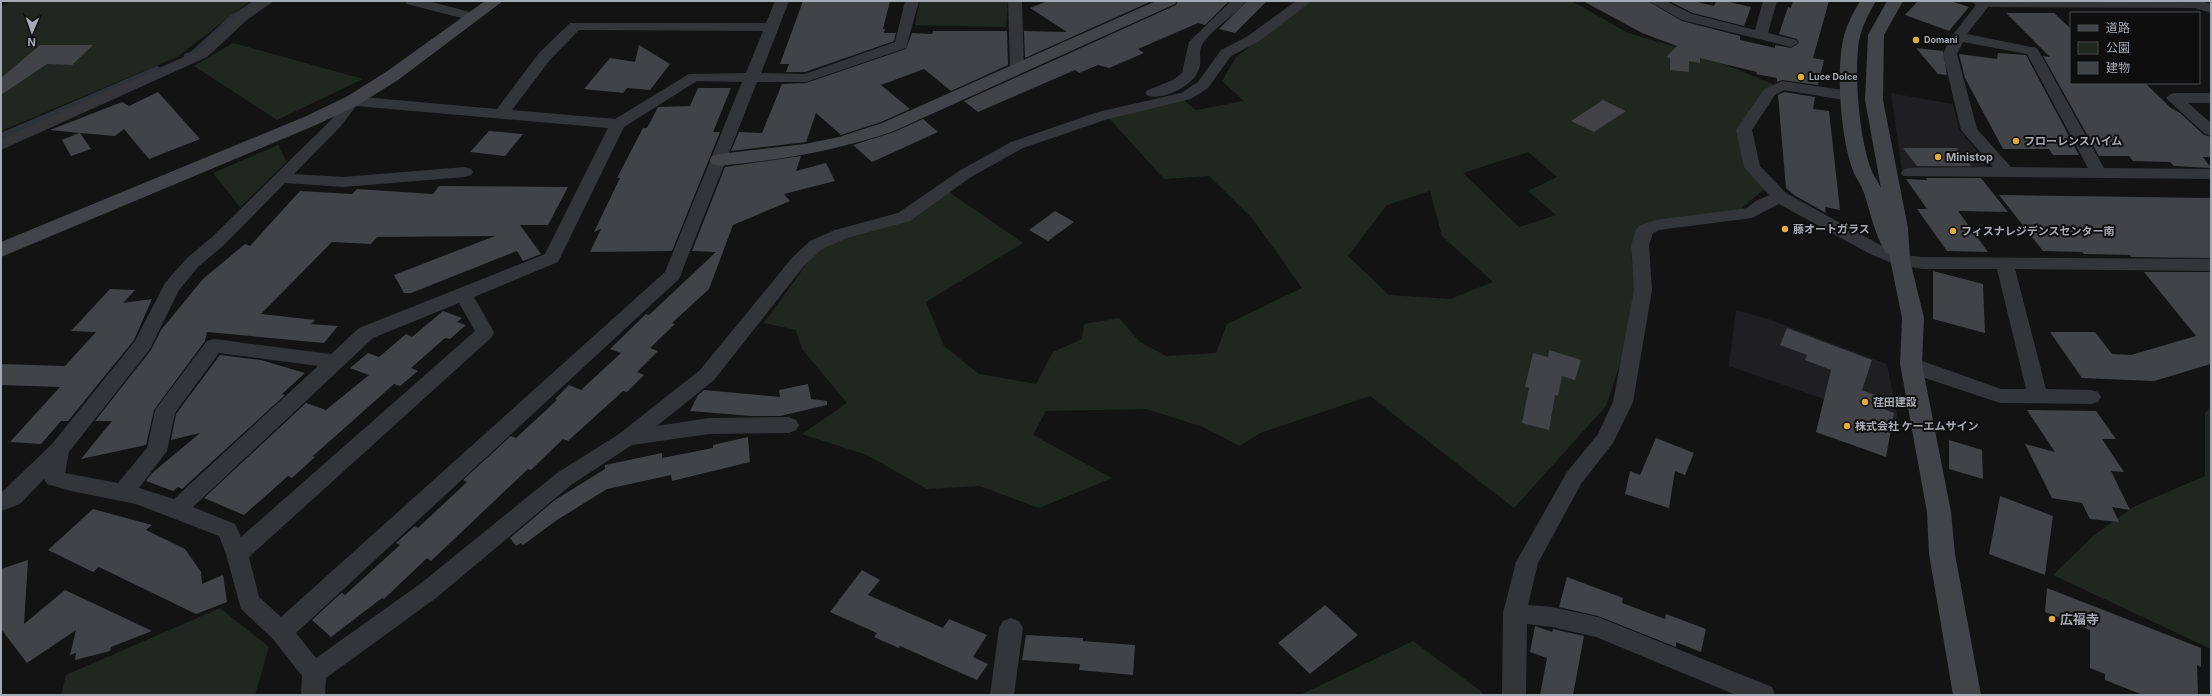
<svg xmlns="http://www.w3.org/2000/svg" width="2212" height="696" font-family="Inter,'Noto Sans JP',sans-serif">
	<rect width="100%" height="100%" fill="#131314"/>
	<path fill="#1f1f21" d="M1891,93L1953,104L1959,129L1991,169L1902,170Z
		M1736,310L1771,320L1887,364L1899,425L1729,366Z"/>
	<path fill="#1f2720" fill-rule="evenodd" d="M11,1H250L177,57L1,131V7Z
		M920,1H1008L1006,27L915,25Z
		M1312,1H1572L1628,33L1694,52L1773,84L1745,121L1764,189L1741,209L1659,220L1631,250L1635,297L1631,331L1606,406L1514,508L1370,396L1260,433L1240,446L1203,427L1146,409L1046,411L1033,435L1112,478L1039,508L980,486L927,489L867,455L802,434L847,403L802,349L796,330L764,323L819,247L906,219L949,192L1023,243L926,302L944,346L979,374L1036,384L1053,352L1082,339L1084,324L1119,318L1140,342L1166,356L1216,353L1227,324L1302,288L1252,218L1209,176L1164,179L1109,118L1183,100L1196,110L1244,101L1222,81L1236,57ZM1528,152L1557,177L1528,191L1556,215L1519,227L1463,173ZM1430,191L1442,236L1493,282L1450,299L1389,295L1348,256L1387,205Z
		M233,43L363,79L277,120L194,66Z
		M278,145L287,162L240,207L213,173Z
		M2211,407V649L2053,575L2093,536L2135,506L2205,476V413Z
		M220,608L269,647L255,695H61L66,675Z
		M1413,641L1482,692V695H1300Z"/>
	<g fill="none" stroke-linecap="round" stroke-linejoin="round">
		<path stroke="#2c3339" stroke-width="6" d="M187,56L193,54L232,18L259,1
			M1,136L157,69"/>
	</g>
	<path fill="#424347" d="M803,1H890L883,29H885L884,33H896L894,41L805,72H786L789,64H780Z
		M1048,1H1152L1025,58L1024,31L1067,32L1030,8Z
		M1178,1H1229L1205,25L1198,23L1138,49L1144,53L1109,68L1098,65L1079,73L1075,70L978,112L964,101L1176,5Z
		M1247,1H1267L1235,33L1219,29Z
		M1583,1H1648L1682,21L1740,36V40L1775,48V45L1791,48L1799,43L1797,39L1779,34L1788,7L1791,8L1793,1H1829L1813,58L1824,60L1818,85L1782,80L1777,82V78L1756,74L1757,72L1700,58V63L1689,61V72L1670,70V58L1666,57L1677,46L1642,33Z
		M1669,1H1693L1714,6L1716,1H1725L1751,7L1744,26L1693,13Z
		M1918,1H1950L1969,7L1949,31L1905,15Z
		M2006,13H2054L2071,29V83H2145L2171,108L2180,113L2204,135L2211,137V157H2203L2211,168L2174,166L2170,162L2133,161L2129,156H2099L2043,56L2050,57Z
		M933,31H1007L1008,65L951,91L924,69L881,85L910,109L881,122L841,135L816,113L806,142L731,151L739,132L762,133L782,84L806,83L906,49L912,33L932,34Z
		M40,45H93L72,65L47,64L1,95V78Z
		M639,45L670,64L650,90L627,88L623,93L584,89L610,58L635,62Z
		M1916,48L1943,51L1947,75L1938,74Z
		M1998,53L2026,55L2079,155H2053L2049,149H2003L1965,78L1959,54L1997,59Z
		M698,88H731L713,132H720L672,251L590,252L601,229L594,232L620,178H617L643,128H647L658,107L690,106Z
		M158,92L200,139L149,159L124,129L115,136L80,133L91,149L71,156L62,140L79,133L50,130L122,102L129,106Z
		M1784,92L1815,97L1813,109L1829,111L1840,210L1825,207L1826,213L1794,195L1786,188L1778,95Z
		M1603,100L1626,111L1594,132L1571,121Z
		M923,119L938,132L872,162L853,145L894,132Z
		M489,131L523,134L505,156L470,152Z
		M1903,148H1957L1971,166H1917Z
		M801,156L796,171L826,163L835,181L784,194L790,201L733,225L709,289L672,323L675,324L650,348L658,351L637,372L644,375L627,392L623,391L568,441L563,439L531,470L528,469L431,561L427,558L384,599L382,598L331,637L312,620L338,596L342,593L345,595L400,545L396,543L415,526L418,528L467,482L463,480L511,436L516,438L557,400L555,399L569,385L581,390L621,353L610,349L646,314L649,315L716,252L692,251L725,167Z
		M1926,178H1981L2008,212L1958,211L1988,252L1947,251L1917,209H1927L1906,179L1927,180Z
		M439,186L568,187L548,225H520L541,254L523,261L517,251L411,293H404L394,275L495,236L377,237L371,244L332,242L261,314L315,320L311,324L338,326L324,343L207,332L205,341L154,410L146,445L81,459L112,421H95L151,350L161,330L203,279L245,244L250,246L300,191L352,194L357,189L433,194Z
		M1999,195L2211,198V258L2131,257L2130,255L2084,254L2082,252L2043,251Z
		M1055,211L1074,222L1048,241L1029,230Z
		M1933,271L1983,284L1985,333L1933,319Z
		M2144,272H2211V364L2154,381L2082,378L2050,332H2095L2112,354L2131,355L2196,336Z
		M110,289L135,290L123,303L152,299L134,340L68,421H61L41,444L10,442L60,387L1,385V364L65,366L96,332L71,331Z
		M443,311L462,318L457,322L466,325L450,339L445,338L411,368L418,371L400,386L394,384L313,456L315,457L292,478L288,476L244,515L204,498L306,403L326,410L369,375L350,368L368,353L379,357L406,334L412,337Z
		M1787,328L1872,360L1862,390L1885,399L1882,408L1894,413L1886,457L1816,432L1831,370L1805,360L1807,355L1780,345Z
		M1549,350L1581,360L1575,380L1562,376L1558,396L1555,395L1549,430L1522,423L1529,388L1525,387L1533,353L1548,357Z
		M220,355L261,360L305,373L282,394L285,395L182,489L178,487L173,491L146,481L152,473L200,433L171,440L176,414Z
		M808,384L811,399L827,401V405L780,416H751L690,411L698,395L704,390L780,397L779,390Z
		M2027,410L2096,411L2116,439H2102L2124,472L2111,471L2130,510L2112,507L2119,522L2090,519L2082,503L2052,498L2025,444L2055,452Z
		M748,437L750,462L672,481L671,475L607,489L557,520L523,545L521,543L516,546L510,538L555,500L605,469V465L662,453V458L713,448V445Z
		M1656,438L1694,453L1685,475L1675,471L1669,508L1625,494L1630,471L1640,475Z
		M1949,440L1982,450L1983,479L1949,469Z
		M2000,496L2053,516L2045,575L1989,554Z
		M93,509L152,525L146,530L185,549L201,572L202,584L223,575L227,602L196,614L99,567L93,572L48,550Z
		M28,560L24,624L65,590L152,631L111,647L110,651L75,660L76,653L70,655L76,630L27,663L1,629V569Z
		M862,570L880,580L868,595L943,628L949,619L987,635L973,657L988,664L977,680L900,646L899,648L874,637L877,633L830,612Z
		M1567,577L1623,598L1622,603L1665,619L1666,614L1706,629L1701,652L1676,642V647L1598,616L1559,607Z
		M2047,588L2201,648V667L2197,665L2198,695H2143L2105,680V674L2090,668V630L2045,612Z
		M1325,605L1358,635L1310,674L1278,643Z
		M1535,626L1552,632L1553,629L1584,636L1573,695H1540L1547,658L1530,652Z
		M1026,635L1083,638V641L1135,645L1133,675L1079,670L1080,664L1022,660Z"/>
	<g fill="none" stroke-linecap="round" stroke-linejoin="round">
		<path fill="#343539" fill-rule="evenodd" d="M258,1H274L248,19L207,57L1,150V139L197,51L238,13Z
			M405,1H428L478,14L480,17L473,21L407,4Z
			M775,1H789L761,73L805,74L895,42L905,1H919L906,48L806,82H757L679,279L296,633L316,658L420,584L557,473L619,434L700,370L792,258L810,241L835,230L898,213L959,171L1011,142L1098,112L1181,93L1198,82L1221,50L1248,36L1296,1H1312L1258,42L1231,56L1208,88L1191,99L1108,119L1023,148L971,177L910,221L847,238L822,249L804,266L714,380L657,426L709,418L789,417L796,420L799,425L796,430L789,433L709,434L632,445L571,485L436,598L326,678L325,695H301L302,676L273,639L241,609L226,554L219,536L136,504L71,491L47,484L44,479L20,504L1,511V493L52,444L135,341L165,283L187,258L212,237L331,120L347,98L352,96L497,109L539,53L570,23H766ZM579,30L763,31L746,73L689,74L615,119L512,110L550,60ZM697,81L742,82L665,272L281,617L259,597L249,557L492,337L494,332L474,297L558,262L624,127ZM356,106L608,128L545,254L359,328L331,354L214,339L207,341L158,406L155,411L147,448L118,483L65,473L69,452L150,349L179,290L199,266L224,245L285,183L343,187L465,177L471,175L473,172L471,169L465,167L343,177L294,174L341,126ZM459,303L475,331L241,537L235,524L193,507L373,338ZM219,353L318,366L174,499L139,488L167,451L175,413Z
			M1008,1H1022L1024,69L1022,72H1012L1010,69Z
			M1231,1H1246C1235,16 1210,30 1202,45C1198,52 1202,61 1199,69C1194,86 1164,100 1148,96L1145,93L1148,90L1173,80L1182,73L1189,42Z
			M1649,1H1666L1692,14L1755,30L1763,1H1777L1768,33L1796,40L1798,43L1791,47L1682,20Z
			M1971,1H2200L2211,4V13L2195,8L1988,7L1967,34L2037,48L2104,168L2211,169V179L1903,176L1901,173L1903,170L1909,168L1993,167L1961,130L1943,54L1951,37L1976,5ZM1963,42L2027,54L2088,168L2011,167L1977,129L1957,54Z
			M1782,81L1850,91L1855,93L1858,96L1855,99L1850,101L1784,90L1775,95L1752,130L1760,166L1786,193L1882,246L1903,255L1922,257L2211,259V271L2015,269L2046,389L2091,390L2098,392L2101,397L2098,402L2091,404L2000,403L1928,379L1904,369L1901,364L1904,359L1911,357L2001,389H2026L1997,269H1922L1894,264L1870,254L1779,204L1752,218L1659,230L1653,233L1649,245L1652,290L1633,402L1613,443L1581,484L1538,563L1528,605L1552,607L1598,617L1772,687L1775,695H1736L1596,637L1552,627L1527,624L1526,695H1502L1503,613L1516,562L1567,472L1598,434L1613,402L1634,290L1631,245L1636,230L1639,226L1655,220L1747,208L1756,201L1769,195L1744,167L1736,130L1764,89Z
			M2174,93H2211V103H2188L2211,123V136L2205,134L2169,101L2166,98L2169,95Z
			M1011,618L1019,621L1023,628L1014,695H990L999,628L1003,621Z"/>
		<path fill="#424449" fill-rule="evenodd" d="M485,1H503L398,80L358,105L316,125L1,257V242L304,117L346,97L386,72Z
			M1156,1H1177L1175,4L894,131C837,151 779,160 719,166L712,164L710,160L712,156L719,154L805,144L839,137L882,123Z
			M1860,1H1876C1869,13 1862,26 1859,41C1854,73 1859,137 1871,169C1873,175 1878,181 1881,188L1865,100L1868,35L1887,1H1903L1884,35L1883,100L1908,228L1910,260L1924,318L1922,364L1951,512L1955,554L1981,695H1953L1929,554L1927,512L1900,364L1902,318L1889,254L1886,253C1874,233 1871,214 1864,193C1861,184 1855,177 1852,168C1841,136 1836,73 1843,40C1846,26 1853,13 1860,1Z"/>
	</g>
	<g fill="#e2ab3d" stroke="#0e0e0f" stroke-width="1.5">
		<circle cx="1916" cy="40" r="4"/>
		<circle cx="1801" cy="77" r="4"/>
		<circle cx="2016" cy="141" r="4"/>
		<circle cx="1938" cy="157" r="4"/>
		<circle cx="1785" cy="229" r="4"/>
		<circle cx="1953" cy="231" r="4"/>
		<circle cx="1865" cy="402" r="4"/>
		<circle cx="1847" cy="426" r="4"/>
		<circle cx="2052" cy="619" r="4"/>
	</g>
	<g text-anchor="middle" stroke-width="4" stroke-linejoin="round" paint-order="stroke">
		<g font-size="9" font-weight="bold" fill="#a5aab3" stroke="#0e0e0f" text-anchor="start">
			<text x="1924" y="43">Domani</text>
			<text x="1809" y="80">Luce Dolce</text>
		</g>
		<g font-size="11" font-weight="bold" fill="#a5aab3" stroke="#0e0e0f" text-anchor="start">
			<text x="2024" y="145">フローレンスハイム</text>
			<text x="1946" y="161">Ministop</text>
			<text x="1793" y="233">藤オートガラス</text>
			<text x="1961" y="235">フィスナレジデンスセンター南</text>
			<text x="1873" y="406">荏田建設</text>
			<text x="1855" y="430">株式会社 ケーエムサイン</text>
		</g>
		<g font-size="13" font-weight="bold" fill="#a5aab3" stroke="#0e0e0f" text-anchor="start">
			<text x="2060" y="624">広福寺</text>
		</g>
	</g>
	<rect width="2212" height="696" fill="none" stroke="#a5aab3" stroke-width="4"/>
	<rect x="2070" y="12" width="130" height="72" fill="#0e0e0f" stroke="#4a4c51"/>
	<rect x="2078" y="25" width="20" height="6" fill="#424449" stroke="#4a4c51"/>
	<text x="2106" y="32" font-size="12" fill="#a5aab3">道路</text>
	<rect x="2078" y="42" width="20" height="12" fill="#1f2720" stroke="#4a4c51"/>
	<text x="2106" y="52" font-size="12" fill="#a5aab3">公園</text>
	<rect x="2078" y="62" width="20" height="12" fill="#424347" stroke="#4a4c51"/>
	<text x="2106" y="72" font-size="12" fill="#a5aab3">建物</text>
	<g transform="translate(32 32) rotate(182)" stroke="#0e0e0f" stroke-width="3" paint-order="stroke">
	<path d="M0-3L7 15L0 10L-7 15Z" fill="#a5aab3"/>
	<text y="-6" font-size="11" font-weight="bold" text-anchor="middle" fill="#a5aab3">N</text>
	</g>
</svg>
